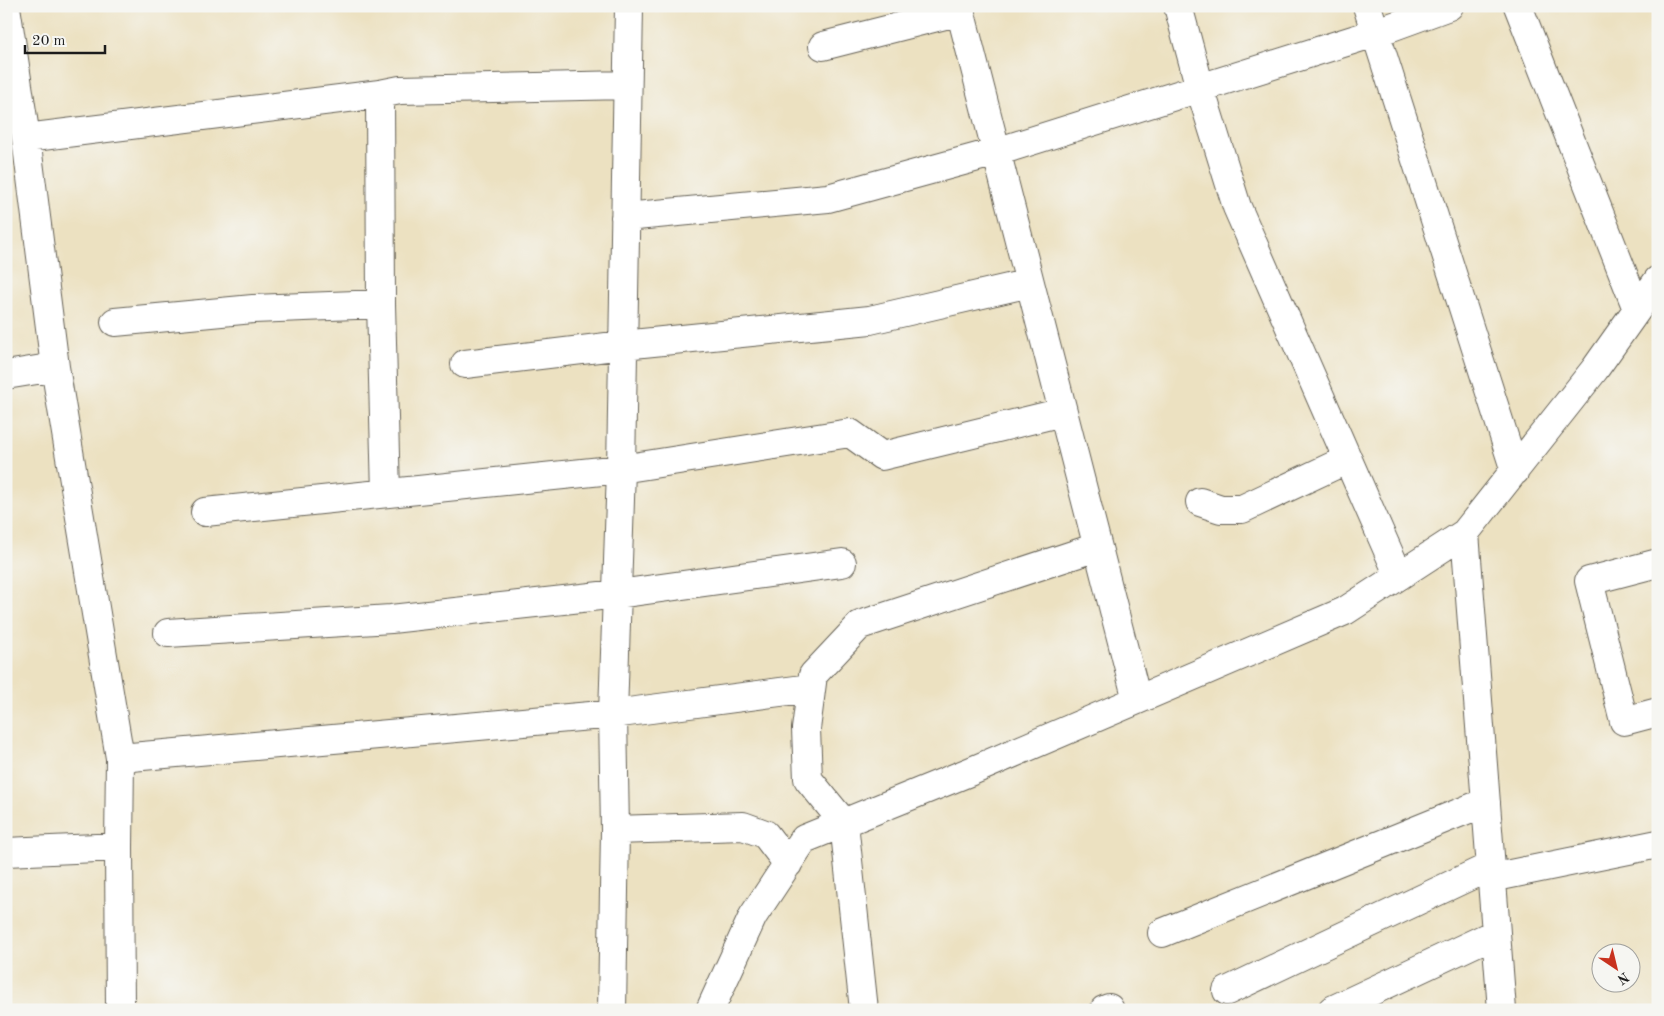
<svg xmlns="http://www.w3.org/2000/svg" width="1664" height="1016" font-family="'Old Standard TT',serif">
	<rect width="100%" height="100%" fill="#f6f6f2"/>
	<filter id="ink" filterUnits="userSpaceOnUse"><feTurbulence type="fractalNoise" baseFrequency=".02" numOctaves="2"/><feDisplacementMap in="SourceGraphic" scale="10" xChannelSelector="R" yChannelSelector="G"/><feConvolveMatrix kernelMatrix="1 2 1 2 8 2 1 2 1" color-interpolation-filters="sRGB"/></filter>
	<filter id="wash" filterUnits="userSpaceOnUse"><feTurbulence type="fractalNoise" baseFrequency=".0096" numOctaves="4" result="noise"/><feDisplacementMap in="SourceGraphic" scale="20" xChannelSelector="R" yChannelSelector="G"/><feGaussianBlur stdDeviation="1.12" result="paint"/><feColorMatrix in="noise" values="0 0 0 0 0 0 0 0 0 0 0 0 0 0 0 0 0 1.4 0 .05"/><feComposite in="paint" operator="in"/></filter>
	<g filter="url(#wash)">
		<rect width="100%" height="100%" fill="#ece1c1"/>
	</g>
	<g filter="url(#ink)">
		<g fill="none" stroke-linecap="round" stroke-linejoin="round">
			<g stroke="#656156" stroke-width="30">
				<path id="minor" d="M959,6L1137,700
					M1178,6L1200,88L1237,207L1399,576
					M1367,6L1515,471
					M1518,6L1637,309
					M6,7L26,138L380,94L400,90L627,85
					M823,46L961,11
					M380,94L381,304L386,493
					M26,138L55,367L120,758L119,847L120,1010
					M625,217L828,198L996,152L1375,33L1449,6
					M115,322L253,309L381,304
					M465,364L623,345L870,320L1030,283
					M6,375L55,367
					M1200,502L1221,509H1242L1348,459
					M205,512L621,469L850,433L882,456L1063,412
					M1465,533L1502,1010
					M1658,563L1589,581L1624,721L1658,712
					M168,633L391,619L618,594L842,563
					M120,758L613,714L811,688
					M615,830L743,826L765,834L788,864
					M6,852L119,847
					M1491,878L1658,844
					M1162,933L1486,802
					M1227,991L1491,866
					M612,1010L615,830L613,714L621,469L629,6
					M710,1010L753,916L804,839L974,770L1345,611L1465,533L1595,369L1658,280
					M864,1010L844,823L808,779L806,729L813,675L860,625L1097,547
					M1104,1010L1109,1008L1110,1010
					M1332,1010L1496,933"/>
			</g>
			<use href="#minor" stroke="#fff" stroke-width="28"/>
		</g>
	</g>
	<rect width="1664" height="1016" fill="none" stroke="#f6f6f2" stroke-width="25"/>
	<g transform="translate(1616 968) rotate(145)"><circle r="24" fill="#f6f6f2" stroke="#9f9f9c"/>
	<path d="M0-4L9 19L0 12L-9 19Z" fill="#c8321e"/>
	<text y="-8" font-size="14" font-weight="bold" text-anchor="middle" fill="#1c1c1c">N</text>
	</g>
	<path d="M25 45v8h80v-8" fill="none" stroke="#1c1c1c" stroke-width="2.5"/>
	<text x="32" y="45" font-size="15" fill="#1c1c1c" stroke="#f6f6f2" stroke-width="4" paint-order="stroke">20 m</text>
</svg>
